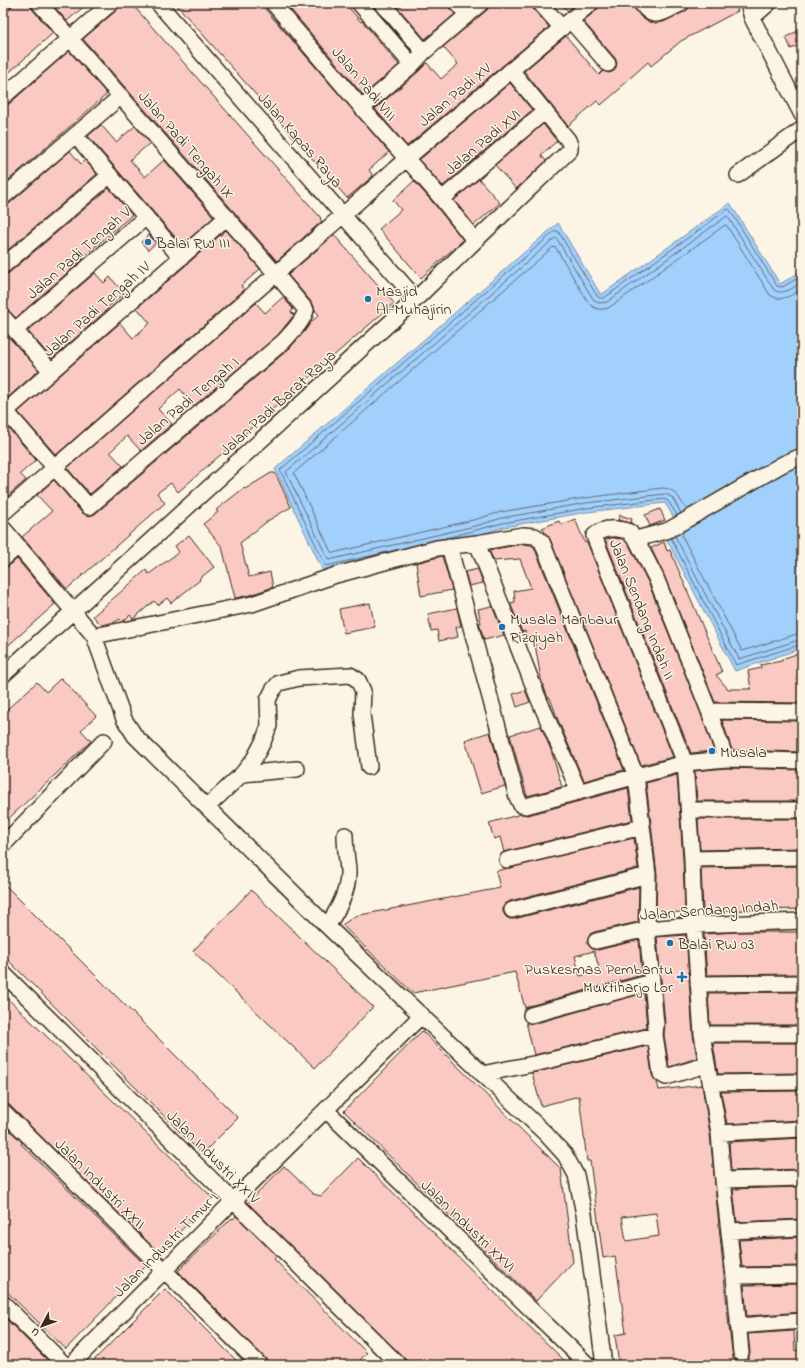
<svg xmlns="http://www.w3.org/2000/svg" width="805" height="1368" font-family="'Indie Flower',sans-serif">
	<rect width="100%" height="100%" fill="#fcf5e5"/>
	<filter id="ink" filterUnits="userSpaceOnUse"><feTurbulence type="fractalNoise" baseFrequency=".025" numOctaves="2"/><feDisplacementMap in="SourceGraphic" scale="8" xChannelSelector="R" yChannelSelector="G"/><feConvolveMatrix kernelMatrix="1 2 1 2 8 2 1 2 1" color-interpolation-filters="sRGB"/></filter>
	<g filter="url(#ink)">
		<path fill="#a1d0fd" stroke="#788ea4" d="M730,203L780,284L802,271V648L735,671L664,534L674,518L665,503L587,512L504,527L482,534L323,571L275,469L558,223L601,295Z"/>
		<g fill="none" stroke-linecap="round" stroke-linejoin="round">
			<path stroke="#646c77" stroke-width="1" d="M687,510C680,500 676,488 662,488L585,498L501,512L477,519L333,553L331,552L294,473L553,247L556,248L588,302C594,310 602,311 610,307L725,225L727,226L770,295C782,303 791,295 802,289
				M681,513L672,497L665,494L586,503L502,518L479,525L329,560L328,559L286,472L555,238L557,239L593,299L599,303L607,302L727,216L728,217L774,290C784,296 794,287 802,282
				M683,532L682,536L742,651L797,634L802,633
				M675,536L739,659L802,639
				M671,538L736,665L802,644
				M442,539L503,523L587,508L664,499L668,501L677,515
				M413,546L326,566L280,470L555,231H558L597,296L600,298H604L728,209L730,210L777,286L782,287L802,276"/>
		</g>
		<path fill="#facac2" stroke="#3b2a1e" fill-rule="evenodd" d="M13,3H30L32,9L53,33L3,78V13L9,10Z
			M51,3H88L67,21Z
			M120,3H131L321,218L320,219L322,221L277,261L83,39L117,10Z
			M175,3H260L389,152L369,170L373,176L347,198Z
			M289,3H345L361,22L362,21L399,65L363,95L287,5Z
			M394,3H448L450,9L455,14L425,39Z
			M490,3H531L533,9L549,27L407,146L375,109L418,72L427,63L441,79L458,64L443,47L487,10Z
			M560,3H577L568,11Z
			M600,3H631L634,8L642,18L649,22L656,23L663,22L676,16L686,11L690,6L695,3H734L738,11L681,41L651,66L648,62L620,87L621,88L601,105L597,101L568,126L524,71L566,36L599,75L603,71L609,73L614,71L616,67L617,63L615,58L583,21L597,10Z
			M802,29V44L791,49L786,37Z
			M69,51L107,94L3,185V106L9,104Z
			M510,83L532,110L443,186L419,160Z
			M543,124L557,141L541,155L546,161L516,189L495,165Z
			M101,125L116,142L135,126L150,143L130,160L145,177L164,160L214,217L182,245L88,136Z
			M70,151L81,164L85,160L97,174L3,254V206L9,204Z
			M479,179L500,203L474,225L454,200Z
			M414,181L435,205L463,240L421,278L379,229L401,210L393,200Z
			M109,188L132,215L82,258L83,259L16,318L9,311L3,308V275L9,273Z
			M226,230L260,269L241,286L244,290L56,455L18,412L120,323L133,338L150,323L137,308Z
			M149,235L156,243L148,250L141,242Z
			M334,235L394,303L178,492L171,483L157,493L165,503L67,589L22,537L52,511L37,495L54,480L82,513L90,516L95,514L290,348L304,332L311,322L319,315L315,310L313,304L288,275Z
			M95,273L104,283L110,277L124,293L107,308L108,309L52,359L28,331Z
			M283,297L293,309L291,312L294,315L278,335L194,406L180,389L158,409L172,424L141,451L127,436L110,452L123,466L90,494L67,468L256,303L265,313Z
			M3,331L39,370L6,399H3Z
			M3,422L36,460L20,474L26,480L3,500Z
			M271,473H275L291,507L269,520L240,543L249,577L270,572L273,587L250,595L235,598L222,547L203,524L218,512L216,510L244,488L245,489Z
			M660,509L665,520L650,526L645,515Z
			M620,515L632,519L631,523L618,520Z
			M575,519L585,543L587,542L673,757L641,765L550,539L542,528L559,521L561,525Z
			M189,535L214,567L199,579L200,580L171,603L167,598L158,605L154,601L133,619L130,615L124,621H122L120,619L115,622L101,625L93,616L146,570L149,574L179,552L175,546Z
			M612,538L624,539L629,545L648,582L701,714L714,751L691,753L605,539Z
			M664,542L667,551L670,550L722,672L716,675L728,689H751L748,671L761,668L760,665L782,661V659L802,652V703L715,702L664,575L651,548Z
			M523,544L531,545L534,547L624,770L584,781L558,720L550,698H548L541,679L534,639L527,640L525,631L522,632L510,603L515,602L514,591L531,588L520,559L494,561L489,550Z
			M442,556L452,590L421,596L416,563Z
			M17,559L55,604L3,650V568L9,566Z
			M478,569L483,583L469,586L465,572Z
			M370,603L375,627L344,633L339,609Z
			M492,606L504,635L484,640L479,623H481L478,609Z
			M457,608L461,626L456,627L458,637L439,641L437,630L431,631L428,614Z
			M61,678L96,716L81,730L91,741L3,824V713L37,682L46,692Z
			M525,690L530,702L517,707L513,694Z
			M722,720L802,721V752L732,750Z
			M541,726L551,750L562,787L527,796L510,735Z
			M490,732L505,786L481,793L465,740Z
			M726,768L802,770V801H697L695,771Z
			M677,775L683,859L685,912L656,913L657,874L646,783Z
			M628,788L632,820L504,852L500,837L494,839L489,823L521,814L528,815Z
			M698,819H802V848L700,850Z
			M634,838L638,868L510,901L505,904L503,907V912L506,917L510,919H514L639,887L638,922L594,932L590,934L588,938L587,943L590,947L593,949L598,950L639,940L642,975L529,1006L525,1008L515,972L413,993L342,925L355,916L500,888L496,871ZM594,951L600,971L580,976L575,956Z
			M802,866V909L703,911L701,868Z
			M3,883L238,1118L202,1154L3,955Z
			M251,890L373,1007L315,1068L193,951Z
			M739,932H802V974L707,975L704,934Z
			M686,935L693,1035L697,1058L669,1067L664,1035L665,1023L657,937Z
			M802,992V1025H710L708,993Z
			M644,993L647,1028L534,1055L526,1022L533,1024Z
			M3,994L213,1198L159,1253L9,1105L3,1102Z
			M422,1031L561,1169L573,1262L536,1301L344,1111Z
			M713,1043H802V1073L718,1074Z
			M648,1046L652,1075L657,1082L659,1090L702,1085L710,1134L729,1327L733,1358L737,1361L741,1362L746,1361L749,1357L750,1352L748,1334L794,1331L795,1351L802,1348V1365H619L615,1335L626,1333L615,1256L603,1258L590,1161H587L579,1096L541,1106L532,1073ZM656,1213L659,1236L626,1241L622,1217Z
			M802,1091V1120L727,1124L721,1092Z
			M3,1124L22,1142L21,1144L146,1266L66,1349L3,1288Z
			M802,1138V1169L731,1171L729,1142Z
			M358,1158L495,1293L569,1365H408L405,1359L248,1203L284,1166L313,1194L321,1196Z
			M802,1187V1219L737,1222L733,1189Z
			M236,1216L277,1256L274,1259L367,1353L355,1365H272L178,1271L232,1218L233,1219Z
			M802,1237V1266L742,1267L739,1240Z
			M802,1284V1312L747,1316L744,1285Z
			M165,1289L241,1365H89Z
			M3,1316L52,1365H3Z"/>
		<g fill="none" stroke-linecap="round" stroke-linejoin="round">
			<g stroke="#3b2a1e" stroke-width="18">
				<path id="minor" d="M158,3L416,299
					M273,3L362,108L442,199L475,241
					M359,3L412,65
					M382,3L424,52
					M457,3L467,14
					M540,3L562,28
					M641,3C644,7 648,13 654,14C660,16 675,6 682,3
					M748,3L752,18L802,115
					M3,4L4,3
					M752,18L769,3
					M571,21L608,64
					M3,97L111,3
					M362,108L412,65L424,52L481,3
					M75,135L181,258
					M738,175L802,129
					M3,197L121,96
					M442,199L545,111
					M3,266L110,175
					M3,317L51,371
					M15,330L146,217
					M3,408L89,507L284,341C292,332 303,322 306,310L276,274L39,3
					M6,411L227,217
					M3,513L343,215L406,159L591,3
					M3,528L94,636L124,719L135,736L327,926L546,1134L565,1155L576,1175L584,1214L604,1365
					M636,539L666,531L674,527L783,464L802,456
					M477,543L537,695L579,792
					M449,546L517,797L521,805L526,806L685,763L726,759L802,761
					M3,559L18,546
					M94,636L252,604L336,575L437,548L477,543L523,535L535,536L542,542L636,776L648,875L647,929L656,1024L655,1035L538,1063L482,1074
					M3,675L416,299L475,241L570,150V145L568,140L511,70
					M709,711L802,712
					M726,759L709,711L656,578L636,539L632,536L630,532C618,528 604,526 594,536L685,763L692,859L694,925L702,1034L719,1133L723,1180L734,1276L741,1353
					M242,774L297,769
					M207,807L242,774L254,759L263,742L269,726L268,700L273,690L279,683L299,678L350,675L358,680L363,691L362,714L369,767
					M689,810H802
					M3,845L104,741
					M692,859L802,857
					M507,860L642,827
					M512,910L648,875
					M327,926C338,910 349,891 348,870C347,859 345,847 345,835
					M596,941L647,929L694,925L802,921
					M3,973L399,1365
					M698,984L802,983
					M531,1015L652,982
					M702,1034H802
					M655,1035L661,1074L666,1077L706,1065
					M711,1083L802,1082
					M326,1110L588,1365
					M3,1111L260,1365
					M719,1133L802,1129
					M723,1180L802,1178
					M729,1231L802,1228
					M734,1276L802,1275
					M3,1303L65,1365
					M738,1326L802,1321
					M71,1365L233,1201L422,1015"/>
			</g>
			<use href="#minor" stroke="#fcf5e5" stroke-width="15"/>
		</g>
	</g>
	<g fill="#1f6fb2" stroke="#fcf5e5" stroke-width="1.5">
		<circle cx="148" cy="242" r="4"/>
		<circle cx="368" cy="299" r="4"/>
		<circle cx="502" cy="627" r="4"/>
		<circle cx="712" cy="751" r="4"/>
		<circle cx="670" cy="943" r="4"/>
		<path d="M680 971h4v4h4v4h-4v4h-4v-4h-4v-4h4z"/>
	</g>
	<g text-anchor="middle" stroke-width="3" stroke-linejoin="round" paint-order="stroke">
		<g font-size="16" fill="#3b2a1e" stroke="#fcf5e5">
			<text transform="translate(365 83) rotate(50)" y="6">Jalan Padi VIII</text>
			<text transform="translate(454 94) rotate(-40)" y="6">Jalan Padi XV</text>
			<text transform="translate(301 139) rotate(49)" y="6">Jalan Kapas Raya</text>
			<text transform="translate(482 141) rotate(-40)" y="6">Jalan Padi XVI</text>
			<text transform="translate(187 144) rotate(49)" y="6">Jalan Padi Tengah IX</text>
			<text transform="translate(78 252) rotate(-41)" y="6">Jalan Padi Tengah V</text>
			<text transform="translate(96 308) rotate(-41)" y="6">Jalan Padi Tengah IV</text>
			<text transform="translate(187 400) rotate(-40)" y="6">Jalan Padi Tengah I</text>
			<text transform="translate(277 402) rotate(-42)" y="6">Jalan Padi Barat Raya</text>
			<text transform="translate(643 609) rotate(68)" y="6">Jalan Sendang Indah II</text>
			<text transform="translate(709 909) rotate(-4)" y="6">Jalan Sendang Indah</text>
			<text transform="translate(214 1156) rotate(45)" y="6">Jalan Industri XXIV</text>
			<text transform="translate(101 1183) rotate(45)" y="6">Jalan Industri XXII</text>
			<text transform="translate(469 1225) rotate(44)" y="6">Jalan Industri XXVI</text>
			<text transform="translate(165 1244) rotate(-45)" y="6">Jalan Industri Timur I</text>
		</g>
		<g font-size="16" fill="#3b2a1e" stroke="#fcf5e5" text-anchor="start">
			<text x="156" y="248">Balai RW III</text>
			<text x="376" y="296">Masjid<tspan x="376" dy="18">Al-Muhajirin</tspan></text>
			<text x="510" y="624">Musala Manbaur<tspan x="510" dy="18">Rizqiyah</tspan></text>
			<text x="720" y="757">Musala</text>
			<text x="678" y="949">Balai RW 03</text>
			<text x="673" y="974" text-anchor="end">Puskesmas Pembantu<tspan x="673" dy="18">Muktiharjo Lor</tspan></text>
		</g>
	</g>
	<rect width="805" height="1368" fill="none" stroke="#fcf5e5" stroke-width="16"/>
	<rect x="8" y="8" width="789" height="1352" fill="none" stroke="#3b2a1e" stroke-width="1.5" filter="url(#ink)"/>
	<g transform="translate(42 1326) rotate(229)" stroke="#fcf5e5" stroke-width="3" paint-order="stroke">
	<path d="M0-3L7 15L0 10L-7 15Z" fill="#3b2a1e"/>
	<text y="-6" font-size="11" font-weight="bold" text-anchor="middle" fill="#3b2a1e">U</text>
	</g>
</svg>
